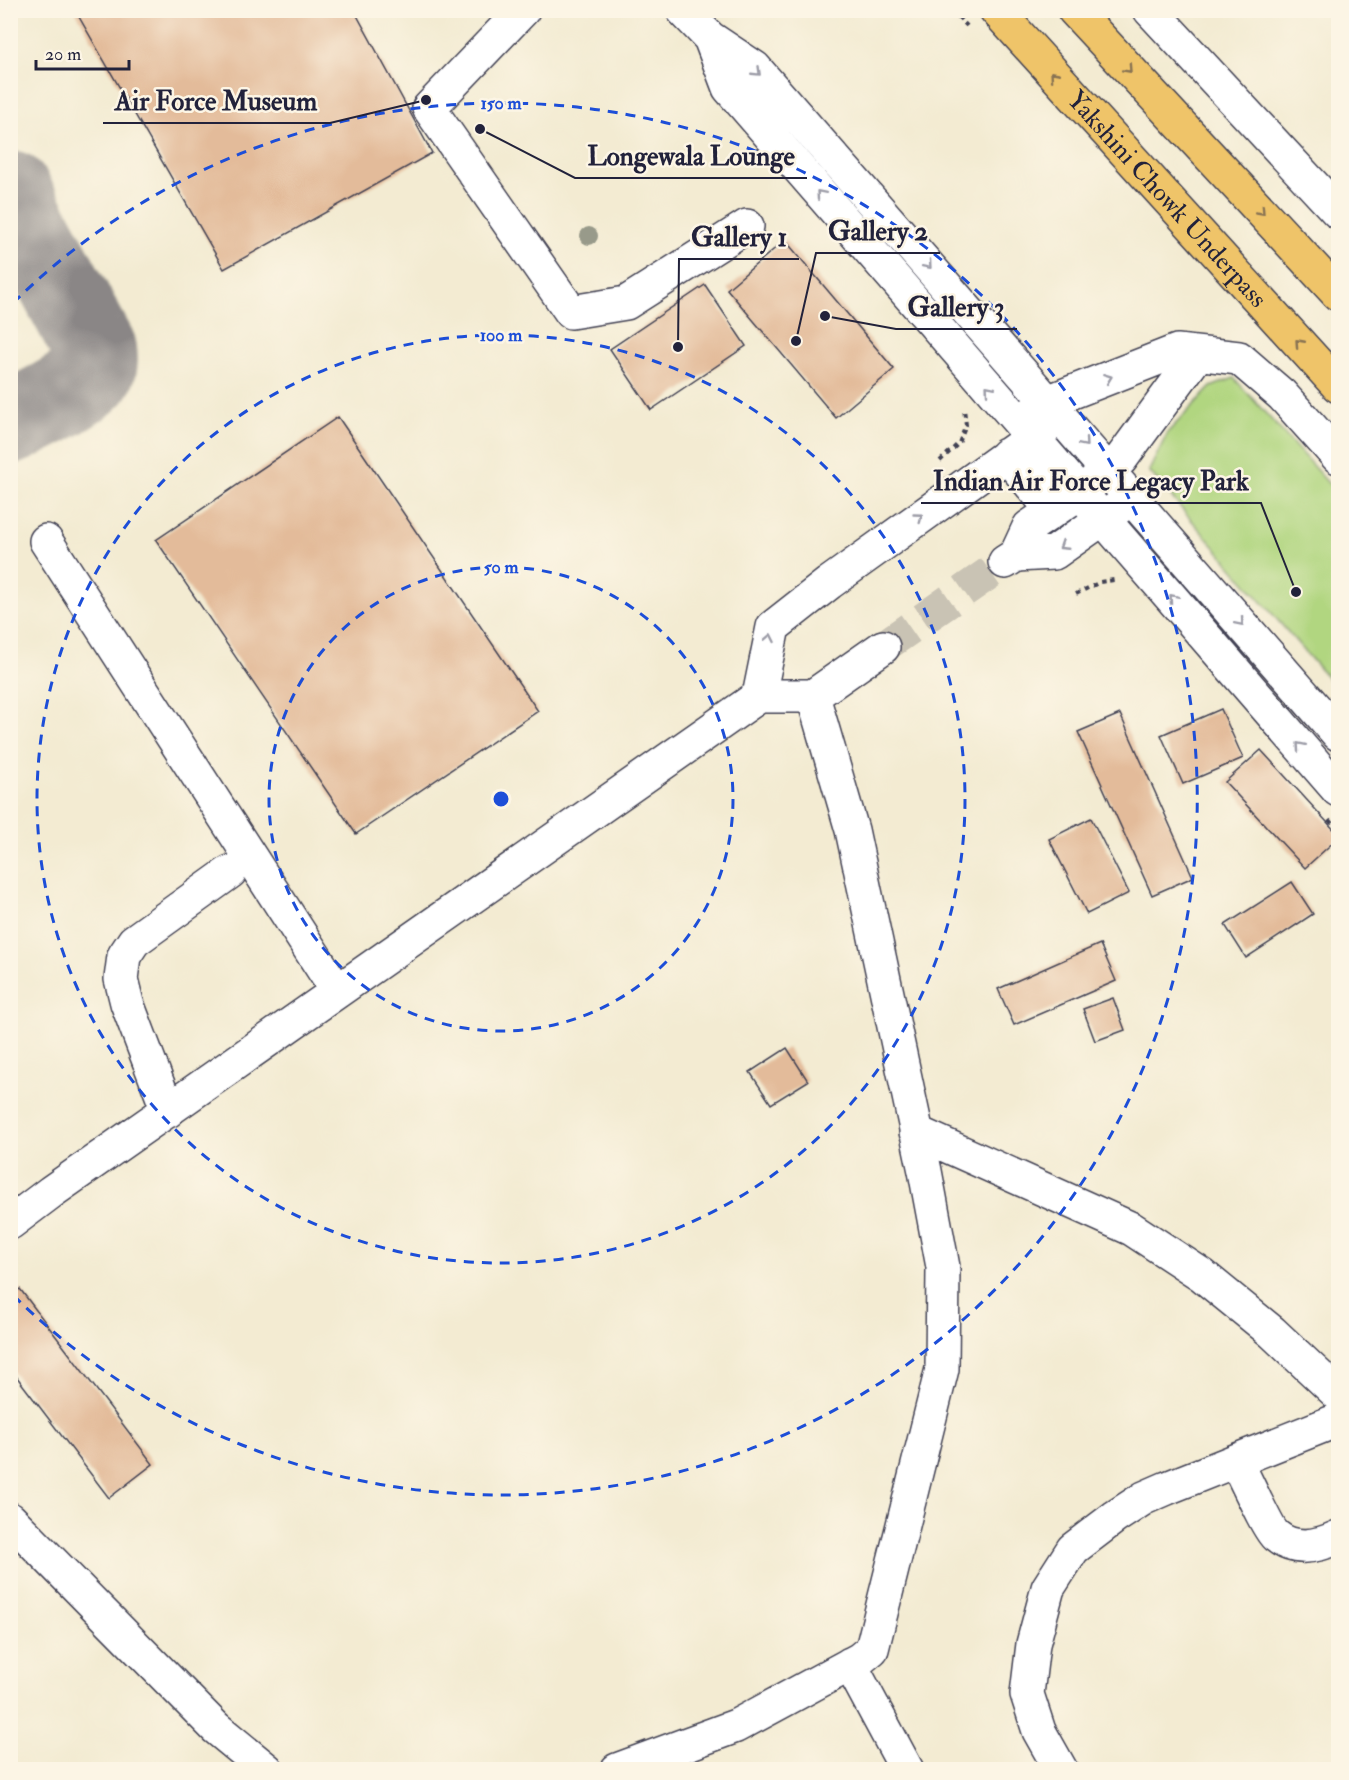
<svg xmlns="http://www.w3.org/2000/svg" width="1349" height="1780" font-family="'IM FELL Double Pica',serif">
	<rect width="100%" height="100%" fill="#fcf5e5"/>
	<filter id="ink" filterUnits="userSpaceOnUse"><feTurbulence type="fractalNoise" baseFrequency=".0167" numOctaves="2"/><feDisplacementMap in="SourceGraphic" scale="12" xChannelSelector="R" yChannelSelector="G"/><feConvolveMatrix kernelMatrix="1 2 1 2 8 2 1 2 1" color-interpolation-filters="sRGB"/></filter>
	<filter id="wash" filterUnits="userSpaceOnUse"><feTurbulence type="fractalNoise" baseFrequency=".008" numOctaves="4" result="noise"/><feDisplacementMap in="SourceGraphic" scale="24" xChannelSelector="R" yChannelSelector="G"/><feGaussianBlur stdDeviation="1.35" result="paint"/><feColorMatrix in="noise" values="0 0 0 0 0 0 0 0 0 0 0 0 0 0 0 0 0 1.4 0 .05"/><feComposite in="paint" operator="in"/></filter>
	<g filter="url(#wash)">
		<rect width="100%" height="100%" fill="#f3ebd2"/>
		<path fill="#b1d680" stroke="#6a7c5e" stroke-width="1.5" d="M1234,378L1338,494V690L1149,471L1168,432L1211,387Z"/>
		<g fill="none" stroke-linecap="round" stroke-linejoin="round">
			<path stroke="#8a8686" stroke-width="84" d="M10,192L95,349C96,357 97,364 93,372C86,387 28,414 10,423"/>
		</g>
		<g id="blocks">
			<path fill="#e3bb9a" d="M75,10H354L432,153L224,269Z
				M785,240L894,369L836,418L727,289Z
				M705,285L746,346L651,410L610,349Z
				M338,417L538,711L356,834L156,540Z
				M1221,709L1243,758L1183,784L1161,735Z
				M1120,714L1193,877L1152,895L1078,732Z
				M1261,750L1338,834V838L1305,868L1225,782Z
				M1091,818L1129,893L1087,914L1049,839Z
				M1292,882L1313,914L1246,958L1225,925Z
				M1100,944L1116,981L1014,1025L998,989Z
				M1113,998L1125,1030L1095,1041L1083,1009Z
				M787,1048L808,1081L771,1104L750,1072Z
				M20,1289L153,1464L109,1498L10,1368V1296Z"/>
		</g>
	</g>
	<g filter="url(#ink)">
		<use href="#blocks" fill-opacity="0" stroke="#414052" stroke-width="1.5"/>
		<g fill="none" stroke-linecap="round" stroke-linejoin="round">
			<path stroke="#c9c3b4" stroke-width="33" stroke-dasharray="33 16" stroke-linecap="butt" d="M883,647L1005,562"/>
			<g stroke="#414052" stroke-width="36">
				<path id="minor" d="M523,10L429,108L571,312L626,303L747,226
					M683,10L710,38L755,68L1338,734
					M1150,10L1338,212
					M710,38L729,88C932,322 1136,555 1338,790
					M1032,413L1047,402L1177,351L1239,358L1282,395L1338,457
					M1006,455L1053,511
					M46,541L337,991
					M1016,555L1054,553L1122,505
					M1005,562L1016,555L1029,527L1081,492L1121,459L1198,354
					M759,696L773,627L829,583L1049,425
					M168,1111L127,1003L121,979L124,956L134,941L230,872
					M916,1132L1132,1229L1202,1275L1272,1332L1338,1394
					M10,1223L51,1192L759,696H813L883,647
					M1236,1461C1243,1474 1268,1530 1276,1536C1295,1552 1319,1546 1338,1537
					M10,1519L216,1728L267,1770
					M850,1664L907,1770
					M617,1770L736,1726L860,1659L872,1649L942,1369L943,1267L925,1171L852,830L813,696
					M1061,1770L1039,1731L1027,1694L1033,1644L1048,1588L1073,1549L1115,1517L1144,1498L1167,1488L1338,1420"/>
			</g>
			<g stroke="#414052" stroke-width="36">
				<g id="major">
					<path id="s1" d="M996,10L1338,386"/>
					<path d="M1074,10L1338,294"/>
				</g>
			</g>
			<path stroke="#414052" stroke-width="4" stroke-dasharray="4.5 4.5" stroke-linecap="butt" d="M952,10L967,26
				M940,461L959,443L966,425L964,409
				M1076,594L1100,582L1114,580
				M1329,820L1338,831"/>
			<use href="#minor" stroke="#fff" stroke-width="33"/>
			<use href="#major" stroke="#efc469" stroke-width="33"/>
		</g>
		<circle fill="#989a8a" cx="589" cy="236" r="9"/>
		<defs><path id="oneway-chevron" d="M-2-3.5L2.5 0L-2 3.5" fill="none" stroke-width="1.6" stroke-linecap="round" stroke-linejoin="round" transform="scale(1.5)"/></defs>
		<g stroke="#887352">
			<use href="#oneway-chevron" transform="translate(1128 69) rotate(47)"/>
			<use href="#oneway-chevron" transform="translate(1054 75) rotate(-132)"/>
			<use href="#oneway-chevron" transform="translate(1261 211) rotate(47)"/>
			<use href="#oneway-chevron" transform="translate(1299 343) rotate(-132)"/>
		</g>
		<g stroke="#9c9ca7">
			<use href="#oneway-chevron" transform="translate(757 72) rotate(44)"/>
			<use href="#oneway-chevron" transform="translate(820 194) rotate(-131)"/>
			<use href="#oneway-chevron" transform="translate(928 265) rotate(49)"/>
			<use href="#oneway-chevron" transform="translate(1108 378) rotate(-21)"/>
			<use href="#oneway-chevron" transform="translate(989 389) rotate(-131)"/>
			<use href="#oneway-chevron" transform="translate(1084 443) rotate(49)"/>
			<use href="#oneway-chevron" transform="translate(919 517) rotate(-36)"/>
			<use href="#oneway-chevron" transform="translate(1063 546) rotate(147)"/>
			<use href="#oneway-chevron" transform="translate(1173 598) rotate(-131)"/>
			<use href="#oneway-chevron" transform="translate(1240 622) rotate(49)"/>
			<use href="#oneway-chevron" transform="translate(770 638) rotate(-79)"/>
			<use href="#oneway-chevron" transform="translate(1300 746) rotate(-131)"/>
		</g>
	</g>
	<g fill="none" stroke="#1d4ed8" stroke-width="3" stroke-dasharray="10 8">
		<circle cx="501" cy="799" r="232"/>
		<circle cx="501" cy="799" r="464"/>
		<path d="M13 303A696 696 0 1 1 13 1295"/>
	</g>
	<g text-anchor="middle" stroke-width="5" stroke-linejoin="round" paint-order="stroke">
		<g font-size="26" fill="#22223b" stroke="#fcf5e5">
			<text dy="9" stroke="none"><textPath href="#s1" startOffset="255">Yakshini Chowk Underpass</textPath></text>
		</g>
	</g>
	<circle cx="501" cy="799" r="9" fill="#1d4ed8" stroke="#fcf5e5" stroke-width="3"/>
	<g font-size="18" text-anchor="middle" font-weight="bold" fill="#1d4ed8" stroke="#fcf5e5" stroke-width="5" stroke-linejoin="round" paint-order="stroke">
		<text x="501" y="109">150 m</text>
		<text x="501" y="341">100 m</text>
		<text x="501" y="573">50 m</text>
	</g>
	<path fill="none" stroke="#22223b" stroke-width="2" d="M426 100L330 123H103M480 129L575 178H807M796 341L816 253H940M678 347L679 259H799M825 316L896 329H1017M1296 592L1261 503H921"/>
	<g fill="#22223b" stroke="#fcf5e5" stroke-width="2">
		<circle cx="426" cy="100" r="6"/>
		<circle cx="480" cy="129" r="6"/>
		<circle cx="796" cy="341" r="6"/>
		<circle cx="678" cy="347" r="6"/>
		<circle cx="825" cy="316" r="6"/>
		<circle cx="1296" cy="592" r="6"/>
	</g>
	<g font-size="27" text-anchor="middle" font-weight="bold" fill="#22223b" stroke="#fcf5e5" stroke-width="5" stroke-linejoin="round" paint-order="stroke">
		<text x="216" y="110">Air Force Museum</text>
		<text x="691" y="165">Longewala Lounge</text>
		<text x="878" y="240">Gallery 2</text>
		<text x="739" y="246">Gallery 1</text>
		<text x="956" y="316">Gallery 3</text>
		<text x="1091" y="490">Indian Air Force Legacy Park</text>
	</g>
	<rect width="1349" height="1780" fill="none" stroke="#fcf5e5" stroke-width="36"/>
	<path d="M36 60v9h93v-9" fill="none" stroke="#22223b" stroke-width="3"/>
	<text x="45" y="60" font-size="18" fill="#22223b" stroke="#fcf5e5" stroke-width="4.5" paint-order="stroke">20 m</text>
</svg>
